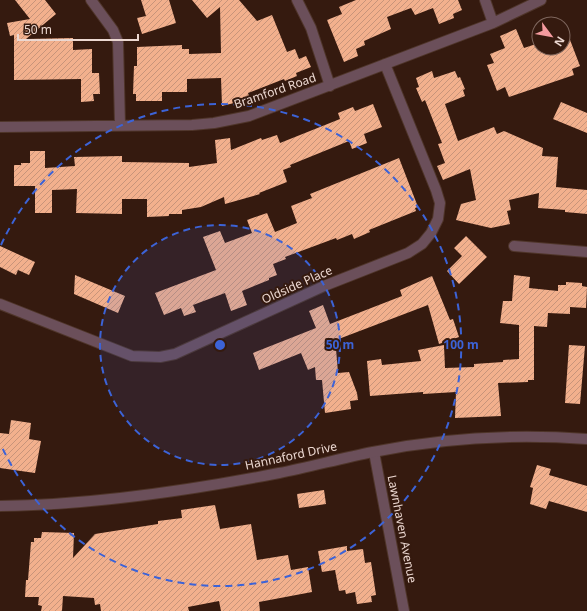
<svg xmlns="http://www.w3.org/2000/svg" width="587" height="611" font-family="'Noto Sans',sans-serif">
	<defs>
		<pattern id="building-hatch" width="6" height="6" patternUnits="userSpaceOnUse"><rect width="6" height="6" fill="#f2b08d"/><path d="M-1 1l2-2M0 6l6-6M5 7l2-2" fill="none" stroke="#c7947a"/></pattern>
	</defs>
	<rect width="100%" height="100%" fill="#351a0f"/>
	<path fill="url(#building-hatch)" d="M15,0H45L56,14L26,39L73,38V50L92,49V73H99L100,94H93L94,101L81,102V79L14,80V35L10,36L7,23L30,19Z
		M141,0H169L176,23L142,34L137,18L146,16Z
		M192,0H239L257,21L272,15L287,52L295,49L299,59L306,56L311,67L296,73L297,76L285,81L284,79L248,93L250,99L222,106L221,78L187,79V92H162V101H136V94H133L134,66H137V47L182,45V49H189V54L221,53L220,7L207,18Z
		M356,0H458L462,10L453,14L454,18L439,24L433,8L415,15L411,8L387,17L391,29L364,41L365,45L356,49L358,56L344,62L327,20L342,14L339,7Z
		M516,29L524,48L539,43V48H563V33L567,32L580,66L572,69L574,75L509,97L505,87L497,91L487,65L494,63L490,54L505,48L500,36Z
		M432,71L434,78L455,71L458,78L460,77L465,89L463,90L465,96L445,104L458,141L494,127L497,134L504,131L543,148L542,156L558,157L556,187L587,190V214L565,212V210L538,208L539,193L509,200L511,210L507,211L510,224L491,228L456,220L461,204L476,200L470,169L443,180L437,166L445,163L438,144L442,143L425,100L422,102L416,88L419,87L416,78Z
		M561,102L587,113V133L553,119Z
		M373,104L382,127L364,134L367,143L352,149L349,141L290,165L291,167L283,170L287,182L259,193L260,194L225,204L224,197L201,207L182,210V214H169V216L147,217V199H122V214L76,213L77,189L52,190V213H35V186H14V165H21V163H30V151H45V168L75,166L74,157L122,156V162L189,163V167L217,163L215,140L230,138L231,150L261,138L262,140L277,135L280,143L340,119L338,113L353,107L355,111Z
		M399,158L418,207L415,208L416,211L369,230L370,232L354,239L352,234L337,240L336,238L285,257L286,259L273,264L277,275L269,278V280L242,291L247,305L231,311L225,293L193,305L196,312L184,316L181,308L164,315L155,293L216,270L203,237L220,231L225,243L252,233L247,220L267,213L275,232L297,223L291,206L312,198L310,194Z
		M466,236L487,257L459,284L447,271L462,256L454,248Z
		M0,246L35,262L29,275L18,270L16,275L0,267Z
		M75,275L125,296L118,313L74,294Z
		M514,275L530,277L529,288L558,291V285H566V282L582,283V286L587,287L586,308L570,307V314L548,313L547,327L534,326V380H528V382L498,383L501,416L455,418L456,392L423,394V392L370,396L367,361L381,359L382,365L421,361L418,350L444,345L445,368L474,367V364L503,362V360L519,359V325L500,323L503,301H512Z
		M432,276L450,320L453,319L459,337L439,344L428,305L336,340L339,348L336,349L338,373L349,372L357,393L358,400L350,401L351,409L325,413L322,380H316L315,367L308,370L301,353L259,370L253,353L316,328L309,311L323,305L330,324L402,296L400,290Z
		M569,345L585,346L580,404L565,403Z
		M11,420L31,423L29,439L41,441L35,473L0,468V433L9,434Z
		M537,465L551,469L549,475L587,486V512L549,501L546,509L530,504L533,488L530,487Z
		M324,490L326,504L299,508L297,494Z
		M215,505L220,529L251,524L257,560L288,555L291,570L308,567L312,592L259,602L260,611H221L219,601L188,607L189,611H101L100,604L95,605L94,598L63,596L62,611H41L42,606L38,605L39,597H25L26,580H28L31,542H34V538H41L42,532L74,533L73,558L95,534L158,524V521L182,518L181,510Z
		M347,546V551L363,549L365,563L371,562L376,595L371,596L372,602L357,604L355,592L346,594L345,590L339,591L335,570L322,572L318,551Z"/>
	<g fill="none" stroke-linecap="round" stroke-linejoin="round">
		<g stroke="#4f352a" stroke-width="12">
			<path id="minor" d="M91,0L113,30L118,42L120,125
				M297,0L311,28L330,86
				M485,0L493,23
				M0,127L192,125L214,123L249,116L493,23L541,0
				M514,246L587,252
				M0,304L132,356L160,357L175,354L324,286L408,253L422,244L431,233L438,219L440,203L436,190L385,64
				M374,452L404,611"/>
		</g>
		<g stroke="#4f352a" stroke-width="12">
			<path id="tertiary" d="M0,506C93,505 187,491 279,473C310,467 342,458 373,452C442,438 517,434 587,439"/>
		</g>
		<use href="#minor" stroke="#6b4f5a" stroke-width="10"/>
		<use href="#tertiary" stroke="#6b4f5a" stroke-width="10"/>
	</g>
	<circle cx="220" cy="345" r="120" fill="#3c63d7" fill-opacity=".12"/>
	<g fill="none" stroke="#3c63d7" stroke-width="2" stroke-dasharray="7 5">
		<circle cx="220" cy="345" r="120"/>
		<path d="M1 245A241 241 0 1 1 1 445"/>
	</g>
	<g text-anchor="middle" stroke-width="4" stroke-linejoin="round" paint-order="stroke">
		<g font-size="12" fill="#ecd8d1" stroke="#351a0f">
			<text transform="translate(275 91) rotate(-19)" y="4">Bramford Road</text>
			<text transform="translate(297 285) rotate(-24)" y="4">Oldside Place</text>
			<text transform="translate(291 456) rotate(-12)" y="4">Hannaford Drive</text>
			<text transform="translate(402 529) rotate(79)" y="4">Lawnhaven Avenue</text>
		</g>
	</g>
	<circle cx="220" cy="345" r="6" fill="#3c63d7" stroke="#351a0f" stroke-width="2"/>
	<g font-size="12" text-anchor="middle" font-weight="bold" fill="#3c63d7" stroke="#351a0f" stroke-width="4" stroke-linejoin="round" paint-order="stroke">
		<text x="340" y="349">50 m</text>
		<text x="461" y="349">100 m</text>
	</g>
	<g transform="translate(551 36) rotate(122)"><circle r="19" fill="#351a0f" stroke="#7e665d"/>
	<path d="M0-3L7 15L0 10L-7 15Z" fill="#f49b9f"/>
	<text y="-6" font-size="11" font-weight="bold" text-anchor="middle" fill="#ecd8d1">N</text>
	</g>
	<path d="M18 34v6h120v-6" fill="none" stroke="#ecd8d1" stroke-width="2"/>
	<text x="24" y="34" font-size="12" fill="#ecd8d1" stroke="#351a0f" stroke-width="3" paint-order="stroke">50 m</text>
</svg>
